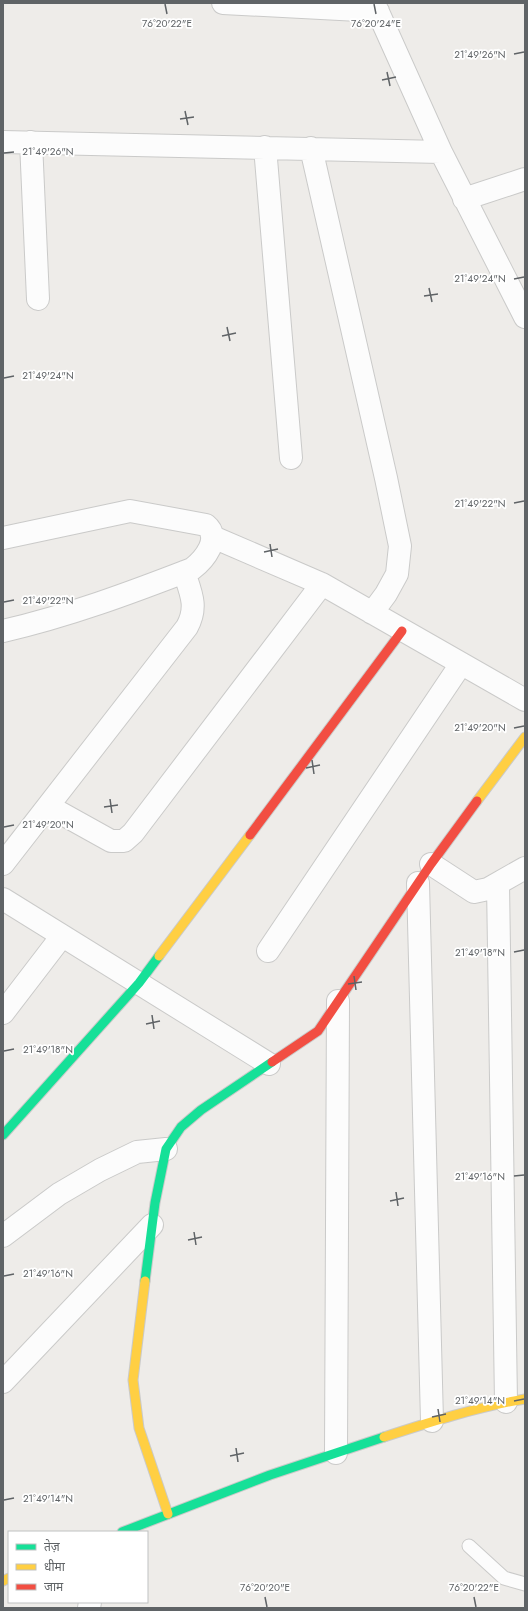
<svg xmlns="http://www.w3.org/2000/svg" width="528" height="1611" font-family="Jost,'Noto Sans Devanagari',sans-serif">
	<rect width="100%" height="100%" fill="#eeece9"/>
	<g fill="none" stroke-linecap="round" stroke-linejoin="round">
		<g stroke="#cacac9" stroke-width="15">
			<path id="lane" d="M469,1546L504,1578L525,1584"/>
		</g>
		<g stroke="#cacac9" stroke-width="24">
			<path id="street" d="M223,3L378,11
				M374,3L441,152L525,317
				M3,142L441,152
				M31,142L38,299
				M265,147L291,458
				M311,148L386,478L400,546L397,574L386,594L372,613
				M464,199L525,179
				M213,537L322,584L525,700
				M3,538L130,511L206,525C222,538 204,560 192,569C130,593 68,616 3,631
				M48,806L111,841H124L133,833L322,584
				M3,864L187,627C198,607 191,593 184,572
				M431,864L474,892L488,889L525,868
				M418,883L432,1421
				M498,884L506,1402
				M3,899L269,1064
				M268,951L461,664
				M3,1013L62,936
				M3,1236L59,1194L100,1170L137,1152L166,1149
				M3,1382L152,1225
				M336,1453L338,1001
				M89,1608L90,1602"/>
		</g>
		<g stroke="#cacac9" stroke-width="11">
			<path id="fast" d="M3,1135L139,983L159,956
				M145,1281L155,1203L166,1149L181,1127L201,1110L272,1062
				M122,1532L270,1475L384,1437"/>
		</g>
		<g stroke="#cacac9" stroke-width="11">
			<path id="slow" d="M477,801L525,737
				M159,956L250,835
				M145,1281L133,1380L139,1428L168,1514
				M384,1437C430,1422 477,1407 525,1399
				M3,1581L9,1578"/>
		</g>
		<g stroke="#cacac9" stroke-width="11">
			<path id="jam" d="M250,835L402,631
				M272,1062L318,1031L431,864L477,801"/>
		</g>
		<use href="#lane" stroke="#fcfcfc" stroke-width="13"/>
		<use href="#street" stroke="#fcfcfc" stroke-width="22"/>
		<use href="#fast" stroke="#16e098" stroke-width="9"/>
		<use href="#slow" stroke="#ffcf43" stroke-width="9"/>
		<use href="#jam" stroke="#f24e42" stroke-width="9"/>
	</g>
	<path fill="none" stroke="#5f6366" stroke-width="1.5" d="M165,4L167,14M374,4L376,14M514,54L524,52M387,72L390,86M382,80L396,77M185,111L188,125M180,119L194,117M4,153L14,152M514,279L524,277M429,288L432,302M424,296L438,294M227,327L230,341M222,336L236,333M4,378L14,376M514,503L524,501M270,544L272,557M264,552L278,549M4,602L14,600M514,728L524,726M312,760L314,774M306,768L320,765M110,799L112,813M104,807L118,805M4,827L14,825M514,952L524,950M354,976L356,990M348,984L362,982M152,1015L154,1029M146,1024L160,1021M4,1051L14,1049M514,1176L524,1175M396,1192L398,1206M390,1201L404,1198M194,1232L196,1245M188,1240L202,1237M4,1276L14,1274M514,1401L524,1399M438,1409L440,1422M432,1417L446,1414M236,1448L238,1462M230,1456L244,1453M4,1500L14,1498M265,1597L267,1607M474,1597L476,1607"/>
	<g font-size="10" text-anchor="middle" fill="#5f6366" stroke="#fff" stroke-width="3.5" stroke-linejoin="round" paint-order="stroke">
		<text x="167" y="27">76°20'22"E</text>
		<text x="376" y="27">76°20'24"E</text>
		<text x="480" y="58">21°49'26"N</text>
		<text x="48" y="155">21°49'26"N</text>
		<text x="480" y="282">21°49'24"N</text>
		<text x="48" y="379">21°49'24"N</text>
		<text x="480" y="507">21°49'22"N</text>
		<text x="48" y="604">21°49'22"N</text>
		<text x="480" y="731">21°49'20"N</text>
		<text x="48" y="828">21°49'20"N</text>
		<text x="480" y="956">21°49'18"N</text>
		<text x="48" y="1053">21°49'18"N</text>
		<text x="480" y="1180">21°49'16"N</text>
		<text x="48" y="1277">21°49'16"N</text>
		<text x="480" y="1404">21°49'14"N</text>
		<text x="48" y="1502">21°49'14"N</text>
		<text x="265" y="1591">76°20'20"E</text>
		<text x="474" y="1591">76°20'22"E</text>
	</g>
	<rect width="528" height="1611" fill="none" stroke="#5f6366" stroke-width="8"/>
	<rect x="8" y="1531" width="140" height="72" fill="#ffffff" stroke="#bfc1c2"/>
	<rect x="16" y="1544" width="20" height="6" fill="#16e098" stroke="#bfc1c2"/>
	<text x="44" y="1551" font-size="12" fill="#5f6366">तेज़</text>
	<rect x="16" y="1564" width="20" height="6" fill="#ffcf43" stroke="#bfc1c2"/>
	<text x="44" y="1571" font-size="12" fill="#5f6366">धीमा</text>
	<rect x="16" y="1584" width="20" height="6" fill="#f24e42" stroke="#bfc1c2"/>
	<text x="44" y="1591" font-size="12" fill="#5f6366">जाम</text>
</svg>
